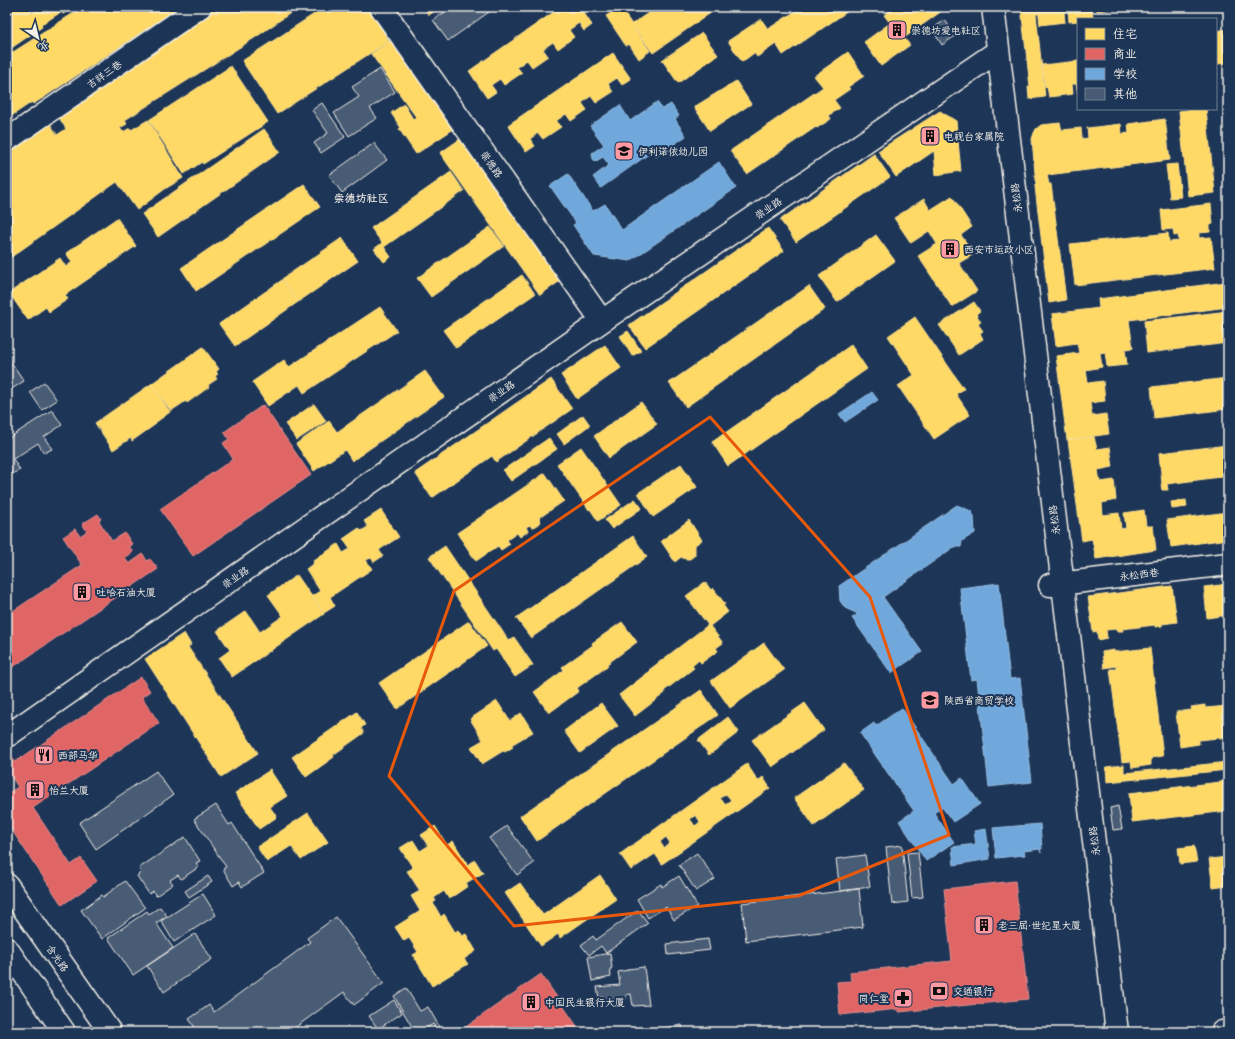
<svg xmlns="http://www.w3.org/2000/svg" width="1235" height="1039" font-family="Pangolin,'LXGW WenKai TC',sans-serif">
	<rect width="100%" height="100%" fill="#1d3557"/>
	<filter id="ink" filterUnits="userSpaceOnUse"><feTurbulence type="fractalNoise" baseFrequency=".025" numOctaves="2"/><feDisplacementMap in="SourceGraphic" scale="8" xChannelSelector="R" yChannelSelector="G"/><feConvolveMatrix kernelMatrix="1 2 1 2 8 2 1 2 1" color-interpolation-filters="sRGB"/></filter>
	<g filter="url(#ink)">
		<path fill="#ffd966" stroke="#fce08d" fill-rule="evenodd" d="M7,7H29L32,13L41,7H74L63,14L61,12L41,25L42,27L7,51Z
			M83,7H179L43,98L33,104L32,102L7,119V56Z
			M204,7H299L256,37L125,120L127,124L120,128L123,132L130,128L131,130L148,120L183,178L165,189L137,210L117,182L7,260V220L12,218L7,211V208L9,206L7,203V139L45,115L57,135L66,129L52,106Z
			M325,7H367L389,41L277,114L242,61Z
			M423,7H440L429,15Z
			M561,7H580L592,25L584,31L579,23L569,30L574,37L558,49L553,42L543,49L548,56L532,67L527,60L517,67L522,73L504,85L500,79L491,85L496,92L487,98L469,71Z
			M620,7L650,51L639,59L629,44L626,46L606,16Z
			M657,7H719L653,53L632,24Z
			M802,7H854L783,55L776,44L757,57L754,53L742,62L728,41L761,19L768,29Z
			M895,7L946,8L904,38L910,45L881,66L864,42L890,23L884,15Z
			M1021,7H1038L1039,14H1036L1045,97L1029,99L1028,87H1030Z
			M1038,7H1121V8L1097,11V8H1092L1093,19H1078V21L1069,22L1068,11L1064,12L1065,22L1040,25Z
			M1228,29V63L1216,64V31Z
			M702,33L718,55L678,83L662,60Z
			M393,39L455,128L416,154L399,129L401,128L391,113L404,104L413,119L416,117L371,54Z
			M848,52L864,76L848,87L850,89L834,100L840,108L829,115L831,119L817,128L816,127L747,174L730,151L823,87L814,76Z
			M613,53L631,79L622,85L617,78L608,84L613,92L596,103L591,96L582,103L587,110L571,121L566,114L556,121L561,127L543,139L538,133L530,139L535,146L526,152L508,125Z
			M1078,61V94L1076,84H1072L1073,94L1049,97L1047,87H1045L1042,65Z
			M231,66L268,122L203,164L202,162L184,174L149,120Z
			M736,81L751,104L710,131L694,107Z
			M1226,100H1228V121Z
			M1194,109H1206L1215,193L1188,196L1179,111Z
			M940,111L956,121L961,171L936,175L934,151L896,177L878,151Z
			M1165,119L1170,160L1047,175L1049,184H1051L1066,300L1049,303L1035,187V185H1036L1032,139L1034,133L1036,129L1041,125L1060,123L1062,130L1081,128L1082,139L1088,138L1087,128L1121,124L1122,134L1129,133L1128,124Z
			M264,129L280,152L158,237L142,214Z
			M463,137L563,279L540,295L440,153Z
			M874,154L890,177L796,242L780,220Z
			M1177,164L1181,197L1170,198L1166,165Z
			M451,172L464,191L384,247L391,257L384,262L374,249L382,243L371,228Z
			M304,184L320,207L196,291L181,268Z
			M952,196L972,227L961,235L974,254L959,263L977,291L952,307L918,256L937,244L929,231L911,243L894,218L924,199L930,210Z
			M1211,204L1213,224L1210,225V232L1199,233V238L1211,237L1215,268L1075,285L1070,244L1168,233L1169,242L1179,241L1178,235L1174,236L1173,229L1163,230L1161,210Z
			M117,218L136,246L65,295L68,299L49,312L46,307L28,320L9,293L60,258L66,267L72,262L66,253Z
			M490,227L504,246L431,297L417,278Z
			M768,228L784,251L645,348L629,325Z
			M876,235L895,261L837,302L819,276Z
			M342,238L358,261L298,302L282,279Z
			M522,275L535,294L456,348L443,330Z
			M282,280L298,302L235,346L219,324Z
			M1226,282L1228,307L1129,320L1133,348L1125,349L1127,365L1107,367L1105,352L1100,353L1102,367L1086,370L1088,383L1103,381L1105,401L1090,403L1092,416L1106,414L1109,434L1067,440L1056,356L1079,353L1077,343L1056,346L1052,314L1099,308L1098,299Z
			M809,286L825,309L686,407L669,383Z
			M974,302L980,311L976,314L981,322L978,324L983,331L980,333L983,339L959,355L939,325Z
			M380,307L397,331L304,393L299,385L268,406L252,382L284,360L289,367Z
			M1228,311V343L1147,353L1144,321Z
			M915,317L964,389L956,394L970,415L934,439L898,386L914,375L888,336Z
			M628,331L641,351L632,356L623,341H622H623L620,336Z
			M605,345L621,368L577,399L561,375Z
			M851,345L867,369L728,466L712,442Z
			M203,347L219,369L216,372L218,374L215,376L217,379L208,385L209,387L187,403L186,401L171,411L151,384Z
			M425,371L444,397L352,461L345,450L314,471L296,444L329,421L337,432Z
			M1228,378V409L1154,418L1151,387Z
			M551,379L572,409L496,462L492,456L432,498L415,473Z
			M151,384L170,412L155,423L156,424L132,441L131,438L113,450L95,423Z
			M641,402L657,424L609,458L594,436Z
			M314,404L326,421L297,440L285,424Z
			M583,415L590,425L564,444L557,434Z
			M1094,437L1097,449L1110,447L1113,467L1098,470L1100,482L1114,480L1116,500L1102,503L1103,515L1119,513L1121,529L1126,528L1124,513L1144,510L1146,526H1153L1156,550L1096,559L1092,539L1082,541L1068,440Z
			M549,438L557,449L511,481L503,470Z
			M1228,445V476L1167,484L1168,490H1162L1161,484H1162L1159,453Z
			M581,447L621,505L598,521L590,509L589,510L557,464Z
			M681,464L697,487L653,517L638,493Z
			M545,473L564,501L539,518L541,522L532,528L530,525L526,527L528,531L520,537L517,533L507,540L510,544L501,550L498,546L476,561L457,533Z
			M635,499L642,508L612,529L605,520Z
			M1186,500L1187,507L1172,509L1171,502Z
			M381,510L399,537L379,550L383,556L374,562L371,558L366,560L372,569L330,597L335,606L324,613L312,596L320,591L306,569L314,563L313,561L338,544L343,553L350,549L343,539L359,528L361,531L368,527L364,521Z
			M1228,512V539L1171,547L1167,520Z
			M689,520L702,540L695,545V555L690,559H685L681,557L675,562L661,541Z
			M633,536L647,557L531,638L516,618Z
			M445,546L509,641L514,637L533,665L515,677L496,649L493,651L429,557Z
			M297,575L324,614L232,677L219,658L230,650L217,631L246,611L260,632L283,616L268,595Z
			M705,582L711,590L713,588L725,604L723,605L728,612L710,626L723,643L716,648L718,651L701,663L699,660L692,666L694,668L664,691L665,693L635,716L619,695L650,671L649,670L708,625L686,596Z
			M1228,584V615L1207,618L1204,587Z
			M1172,586L1177,622L1162,624V626L1155,627V625L1122,629L1123,631H1116V629L1106,630L1107,638L1098,640L1097,631L1093,632L1088,597Z
			M469,621L487,646L397,709L379,683Z
			M622,622L637,642L607,664L608,666L577,688L579,691L549,713L534,692L564,670L562,667L593,645L592,643Z
			M184,633L191,645L188,647L258,753L221,777L145,659Z
			M764,643L784,670L730,708L711,681Z
			M1150,648L1163,756L1151,758V765L1132,768L1131,761L1122,762L1110,669H1116V666L1104,668L1102,652L1114,650V652Z
			M701,690L718,715L537,841L520,816Z
			M497,701L510,721L521,713L533,732L511,745L513,747L505,752L503,751L482,764L471,747L483,740L470,719Z
			M601,703L618,726L580,753L564,731Z
			M805,703L824,730L772,767L752,740Z
			M1205,705V708L1228,706V737L1199,740V744L1180,747L1176,712L1192,710L1191,707Z
			M357,712L365,725L361,728L364,733L333,755L334,757L306,777L292,757Z
			M728,717L739,732L709,755L698,740Z
			M1228,762V770L1107,782L1106,767L1124,765V773Z
			M844,763L864,790L814,826L794,798Z
			M747,764L758,781L763,777L770,788L662,864L655,854L631,870L620,854ZM726,794L731,800L725,804L720,798ZM696,815L700,822L695,826L690,819ZM666,837L670,843L664,848L660,842Z
			M270,770L287,796L270,807L277,817L259,829L235,793Z
			M1228,781V811L1132,822L1129,793Z
			M308,813L328,842L301,860L291,846L267,862L257,847Z
			M435,826L447,845L453,841L468,865L475,860L483,873L466,883L468,886L449,899L444,891L434,898L436,901L420,911L411,896L420,891L407,871L413,868L400,848L413,840L420,851L428,846L421,835Z
			M1194,846L1197,862L1180,864L1178,848Z
			M1228,857V886L1213,888L1209,859Z
			M600,875L616,899L560,938L558,934L541,946L505,893L520,883L543,915Z
			M433,903L441,917L444,914L455,932L458,930L462,936L466,934L476,951L464,959L468,964L432,986L413,955L418,952L409,938L404,941L395,927Z"/>
		<path fill="#e06666" stroke="#e6908d" d="M263,405L311,475L193,556L160,509L233,459L223,443L229,439L224,432Z
			M98,514L101,519L99,521L112,541L125,533L132,544L129,546L133,552L125,558L129,564L143,554L147,561L150,559L158,569L7,671V615L82,565L63,537L75,529L80,536L87,531L82,524Z
			M141,677L150,691L142,697L159,723L33,808L71,865L81,858L97,881L62,905L7,823V794L18,787L7,770V767L8,766L7,760L12,757L15,762Z
			M1015,881L1028,999L899,1012V1009L840,1015L837,982L851,981L850,972L952,961L944,889Z
			M541,974L581,1032H465L463,1029Z"/>
		<path fill="#6fa8dc" stroke="#97bee0" d="M657,102L662,109L671,104L679,116L675,119L686,136L656,157L653,151L601,188L593,177L609,165L603,157L598,160L595,161L593,159L592,153L604,145L590,126L620,105L630,121Z
			M719,162L736,188L630,261L594,256L573,225L576,223L550,186L568,174L593,211L605,204L622,230Z
			M872,392L878,400L845,422L839,414Z
			M957,505L971,511L974,516L975,533L962,541L961,547H954L883,597L922,652L891,673L852,618L858,614L845,608L840,601L839,586Z
			M999,583L1010,679L1020,678L1032,782L989,787L977,679L971,680L960,588Z
			M902,708L954,784L962,778L980,804L953,822L942,807L934,813L954,842L926,861L899,821L914,811L860,733L874,723L876,726Z
			M1040,824L1042,849H1040L1041,853L1040,849L1024,851L1025,855L996,858L993,828Z
			M986,829L990,859L954,865L952,847L976,844L974,831Z"/>
		<path fill="#485b74" stroke="#f4f1e8" d="M452,7H496L448,41L433,20Z
			M945,20L955,36L942,45L932,29Z
			M380,69L395,92L370,108L377,118L349,136L334,113L359,97L352,87Z
			M322,103L345,137L321,153L314,143L328,133L312,110Z
			M374,143L387,160L342,193L329,175Z
			M7,356L24,381L7,392Z
			M44,382L57,400L42,410L30,392Z
			M52,410L62,425L44,437L52,449L44,453L38,443L13,459L20,470L12,474L7,466V439Z
			M156,771L173,795L96,849L79,823Z
			M216,805L229,825L232,823L264,873L242,887L239,882L233,886L223,869L226,867L194,819Z
			M1118,806L1122,829L1113,830L1110,808Z
			M507,826L534,863L517,875L489,838Z
			M185,837L200,861L196,863L199,867L181,879L178,875L170,880L173,884L156,896L153,891L149,894L137,876L141,872L139,868Z
			M902,845L908,902L892,904L886,847Z
			M918,852L923,897L912,898L907,853Z
			M697,853L715,879L696,891L679,865Z
			M865,855L870,887L840,891L836,859Z
			M208,876L212,882L189,897L185,891Z
			M679,876L697,906L674,920L666,907L648,918L637,899L661,884L662,887Z
			M125,881L145,908L102,939L81,910L102,895L103,897Z
			M859,889L863,927L746,941L742,903Z
			M203,894L216,915L174,942L161,921Z
			M160,907L167,916L156,923L173,948L133,975L108,938L147,911L149,914Z
			M638,910L648,923L606,953L601,946L589,955L581,945L593,936L596,940Z
			M336,917L384,983L354,1005L344,992L289,1032H198L189,1019L209,1005L214,1012L310,942L307,938Z
			M195,934L212,959L164,992L147,966Z
			M708,939L710,950L668,955L667,944Z
			M610,953L612,968L610,969L611,977L592,981L588,957Z
			M644,967L649,1005L633,1006L631,994L626,995V999L604,1001V997L599,998L597,987L620,985L618,972L628,970V969Z
			M406,988L420,1011L428,1007L440,1028L437,1031L433,1024L425,1029L426,1032H415L394,996Z
			M394,1000L402,1013L378,1029L369,1016Z
			M682,1025L683,1032H641Z"/>
		<g fill="none" stroke-linecap="round" stroke-linejoin="round">
			<g stroke="#f4f1e8" stroke-width="25">
				<path id="minor" d="M381,7L602,321
					M993,7L1117,1032
					M7,140L200,7
					M1050,585L1228,564
					M7,736L602,321L998,51
					M1222,1032L1228,1031"/>
			</g>
			<g stroke="#f4f1e8" stroke-width="25">
				<path id="major" d="M7,885L110,1032
					M7,949L64,1032"/>
			</g>
			<use href="#minor" stroke="#1d3557" stroke-width="22"/>
			<use href="#major" stroke="#1d3557" stroke-width="22"/>
		</g>
	</g>
	<path fill="none" stroke="#e8590c" stroke-width="3" stroke-linejoin="round" d="M710,417L870,597L949,835L798,896L514,926L389,776L454,591Z"/>
	<defs>
		<g id="building-square" transform="scale(1)"><rect x="-9" y="-9" width="18" height="18" rx="4" fill="#ff9aa2" stroke="#1d3557"/><path d="M-4-6H4V6H1V3H-1V6H-4ZM-2.5-4.3h1.7v1.8h-1.7ZM.8-4.3h1.7v1.8H.8ZM-2.5-1h1.7V.8h-1.7ZM.8-1h1.7V.8H.8Z" fill="#111"/></g>
		<g id="school-square" transform="scale(1)"><rect x="-9" y="-9" width="18" height="18" rx="4" fill="#ff9aa2" stroke="#1d3557"/><path d="M0-5L7-2L0 1L-7-2ZM-4 1L0 2.5L4 1V4Q0 6-4 4Z" fill="#111"/></g>
		<g id="university-square" transform="scale(1)"><rect x="-9" y="-9" width="18" height="18" rx="4" fill="#ff9aa2" stroke="#1d3557"/><path d="M0-5L7-2L0 1L-7-2ZM-4 1L0 2.5L4 1V4Q0 6-4 4Z" fill="#111"/></g>
		<g id="restaurant-square" transform="scale(1)"><rect x="-9" y="-9" width="18" height="18" rx="4" fill="#ff9aa2" stroke="#1d3557"/><path d="M-5-6h1v4h1v-4h1v4h1v-4h1v5L-1.5 .5V6h-2V.5L-5-1ZM5-6V6H3V1.5H1.5Q1.5-4 5-6Z" fill="#111"/></g>
		<g id="bank-square" transform="scale(1)"><rect x="-9" y="-9" width="18" height="18" rx="4" fill="#ff9aa2" stroke="#1d3557"/><path d="M-6-4H6V4H-6ZM0-2.3a2.3 2.3 0 1 0 0 4.6a2.3 2.3 0 1 0 0-4.6Z" fill="#111"/></g>
		<g id="pharmacy-square" transform="scale(1)"><rect x="-9" y="-9" width="18" height="18" rx="4" fill="#ff9aa2" stroke="#1d3557"/><path d="M-2-6h4v4h4v4h-4v4h-4v-4h-4v-4h4Z" fill="#111"/></g>
	</defs>
	<g fill-rule="evenodd">
		<use href="#building-square" x="897" y="30"/>
		<use href="#building-square" x="930" y="136"/>
		<use href="#school-square" x="624" y="151"/>
		<use href="#building-square" x="950" y="249"/>
		<use href="#building-square" x="82" y="592"/>
		<use href="#university-square" x="930" y="700"/>
		<use href="#restaurant-square" x="44" y="755"/>
		<use href="#building-square" x="35" y="790"/>
		<use href="#building-square" x="984" y="925"/>
		<use href="#bank-square" x="939" y="991"/>
		<use href="#pharmacy-square" x="903" y="998"/>
		<use href="#building-square" x="531" y="1002"/>
	</g>
	<g text-anchor="middle" stroke-width="4" stroke-linejoin="round" paint-order="stroke">
		<g font-size="10" fill="#f4f1e8" stroke="#1d3557" text-anchor="start">
			<text x="911" y="34">崇德坊爱电社区</text>
			<text x="944" y="140">电视台家属院</text>
			<text x="638" y="155">伊利诺依幼儿园</text>
			<text x="964" y="253">西安市运政小区</text>
			<text x="96" y="596">吐哈石油大厦</text>
			<text x="944" y="704">陕西省商贸学校</text>
			<text x="58" y="759">西部马华</text>
			<text x="49" y="794">怡兰大厦</text>
			<text x="998" y="929">老三届·世纪星大厦</text>
			<text x="953" y="995">交通银行</text>
			<text x="889" y="1002" text-anchor="end">同仁堂</text>
			<text x="545" y="1006">中国民生银行大厦</text>
		</g>
		<g font-size="10" fill="#f4f1e8" stroke="#1d3557">
			<text transform="translate(104 74) rotate(-35)" y="4">吉祥三巷</text>
			<text transform="translate(492 164) rotate(55)" y="4">崇德路</text>
			<text transform="translate(1016 198) rotate(-97)" y="4">永松路</text>
			<text transform="translate(768 208) rotate(-34)" y="4">崇业路</text>
			<text transform="translate(501 391) rotate(-35)" y="4">崇业路</text>
			<text transform="translate(1054 520) rotate(-97)" y="4">永松路</text>
			<text transform="translate(1139 574) rotate(-7)" y="4">永松西巷</text>
			<text transform="translate(235 577) rotate(-35)" y="4">崇业路</text>
			<text transform="translate(1094 841) rotate(-97)" y="4">永松路</text>
			<text transform="translate(58 958) rotate(55)" y="4">含光路</text>
		</g>
		<g font-size="11" font-weight="bold" fill="#f4f1e8" stroke="#1d3557">
			<text x="361" y="202">崇德坊社区</text>
		</g>
	</g>
	<rect width="1235" height="1039" fill="none" stroke="#1d3557" stroke-width="24"/>
	<rect x="12" y="12" width="1211" height="1015" fill="none" stroke="#f4f1e8" stroke-width="1.5" filter="url(#ink)"/>
	<rect x="1077" y="18" width="140" height="92" fill="#1d3557" stroke="#738091"/>
	<rect x="1085" y="28" width="20" height="12" fill="#ffd966" stroke="#738091"/>
	<text x="1113" y="38" font-size="12" fill="#f4f1e8">住宅</text>
	<rect x="1085" y="48" width="20" height="12" fill="#e06666" stroke="#738091"/>
	<text x="1113" y="58" font-size="12" fill="#f4f1e8">商业</text>
	<rect x="1085" y="68" width="20" height="12" fill="#6fa8dc" stroke="#738091"/>
	<text x="1113" y="78" font-size="12" fill="#f4f1e8">学校</text>
	<rect x="1085" y="88" width="20" height="12" fill="#485b74" stroke="#738091"/>
	<text x="1113" y="98" font-size="12" fill="#f4f1e8">其他</text>
	<g transform="translate(38 38) rotate(145)" stroke="#1d3557" stroke-width="3" paint-order="stroke">
	<path d="M0-3L7 15L0 10L-7 15Z" fill="#f4f1e8"/>
	<text y="-6" font-size="11" font-weight="bold" text-anchor="middle" fill="#f4f1e8">北</text>
	</g>
</svg>
